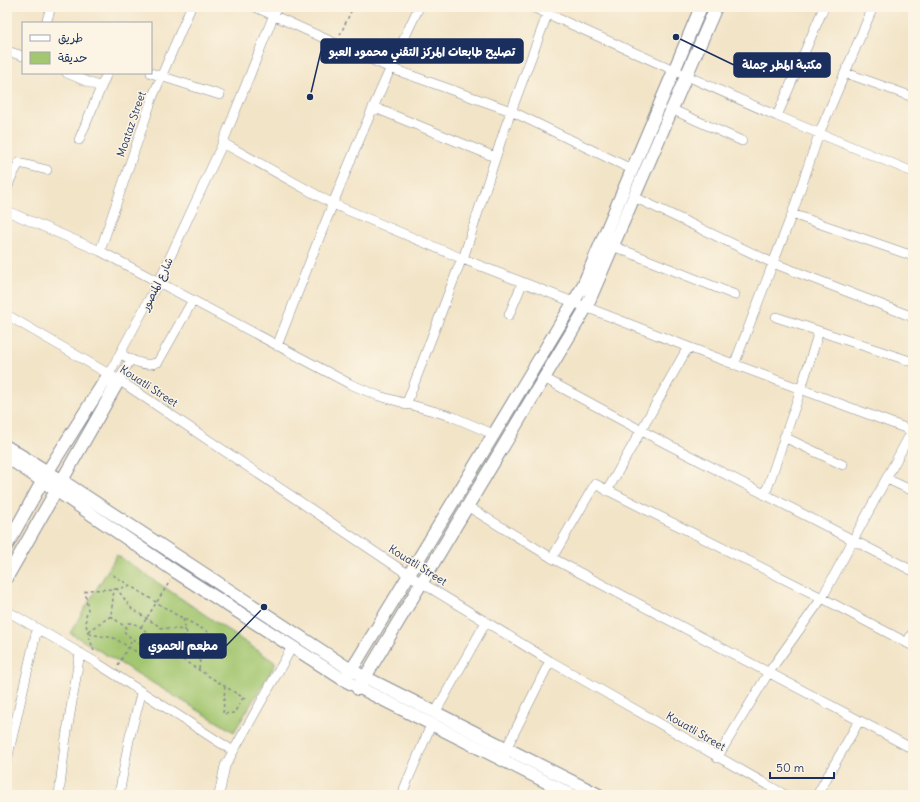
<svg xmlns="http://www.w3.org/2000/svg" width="920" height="802" font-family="Delius,'Playpen Sans Arabic',sans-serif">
	<rect width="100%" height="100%" fill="#fcf5e5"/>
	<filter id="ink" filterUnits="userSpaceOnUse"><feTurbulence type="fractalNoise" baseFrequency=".025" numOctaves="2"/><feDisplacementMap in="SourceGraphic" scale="8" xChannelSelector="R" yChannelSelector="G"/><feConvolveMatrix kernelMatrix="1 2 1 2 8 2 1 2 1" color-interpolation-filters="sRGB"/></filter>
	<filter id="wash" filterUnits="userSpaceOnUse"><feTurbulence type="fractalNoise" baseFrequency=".012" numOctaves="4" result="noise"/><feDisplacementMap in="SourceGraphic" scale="16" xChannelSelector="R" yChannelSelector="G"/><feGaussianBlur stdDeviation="0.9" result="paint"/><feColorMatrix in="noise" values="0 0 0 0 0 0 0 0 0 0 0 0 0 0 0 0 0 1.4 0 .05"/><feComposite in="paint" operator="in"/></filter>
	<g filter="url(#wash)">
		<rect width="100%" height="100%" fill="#f2e4c7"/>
		<path fill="#a3c670" stroke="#5f7a67" d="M117,555L276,663L234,732L70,633Z"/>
	</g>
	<g filter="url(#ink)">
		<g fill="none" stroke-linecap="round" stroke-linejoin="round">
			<g stroke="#868a92" stroke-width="10">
				<path id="minor" d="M255,7L390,68L511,111L625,166L634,167
					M532,7L777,116L913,172
					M46,23L51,7
					M7,51L23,56
					M67,73L100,87
					M151,73L220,95
					M846,73L913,97
					M373,107L495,157
					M671,109L742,141
					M777,116L824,7
					M79,140L107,73
					M223,143L333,204L463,259L688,347L913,431
					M7,179L10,180L19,163L47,170
					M7,190L10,180
					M634,197L773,263L913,317
					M7,211L100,251L350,384L379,396L451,416L493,434
					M792,214L913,256
					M613,246L735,295
					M100,251L153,96L191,7
					M7,315L119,380L409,575L550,661L785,795
					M509,315L522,284
					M776,317L913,362
					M277,346C321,232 366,117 419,7
					M121,354C132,361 146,368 158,362L193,300
					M734,365L792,214L819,134L873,7
					M109,374L159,281L221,147L277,7
					M544,378L640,430L913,571
					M119,380L130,360
					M406,405L460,263L463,259L505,128L550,7
					M784,437L843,465
					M887,479L913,491
					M607,491L688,347
					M765,495L801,389L819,331
					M467,506L552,558L913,749
					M552,558L595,484L822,598L913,646
					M7,611L97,663L233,751
					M907,643L913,632
					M435,713L486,622
					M506,749L550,661
					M717,758L769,672L822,598L913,429
					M7,760L37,629
					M404,789L431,725
					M59,795L65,744L80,653
					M119,795L129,740L141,694
					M219,795L225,766L292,647
					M817,795L859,721"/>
			</g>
			<g stroke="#868a92" stroke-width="14">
				<path id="major" d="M7,447L61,480L351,670L599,795
					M7,457L176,572L344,680L572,795
					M7,545L48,471L109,374
					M7,577L119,380
					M344,680L357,661L582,288L701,7
					M358,689L586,308L716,7"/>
			</g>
			<path stroke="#868a92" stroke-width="1.5" stroke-dasharray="3 3" stroke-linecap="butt" d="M340,35L353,7
				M113,575L175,614L223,640
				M130,586L117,589L132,609L146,618L162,628L186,630
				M111,616L125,627
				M183,619L190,645L218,638
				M128,623C138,623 145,630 151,637L147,644C138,645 130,638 124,631Z
				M141,627L170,581
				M88,631L111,616L114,589
				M89,634L114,638L148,659
				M151,641L165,648L187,633
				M162,647L247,700
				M94,651C90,639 82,621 88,610L85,592L89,590L117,589
				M181,658L190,645
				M118,665L133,639
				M199,669L202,642
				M225,686L223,714L234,713L243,698"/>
			<use href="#minor" stroke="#fff" stroke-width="9"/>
			<use href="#major" stroke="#fff" stroke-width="12"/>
		</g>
	</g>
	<g text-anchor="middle" stroke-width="3" stroke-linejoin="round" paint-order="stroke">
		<g font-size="11" fill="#1b2f5e" stroke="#fcf5e5">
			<text transform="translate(131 124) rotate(-71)" y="4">Moataz Street</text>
			<text transform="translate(157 284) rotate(-64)" y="4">شارع المنصور</text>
			<text transform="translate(149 386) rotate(33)" y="4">Kouatli Street</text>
			<text transform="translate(418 565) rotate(32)" y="4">Kouatli Street</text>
			<text transform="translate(696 731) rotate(30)" y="4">Kouatli Street</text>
		</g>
	</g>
	<path fill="none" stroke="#1b2f5e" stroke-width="1.5" d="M310 97L321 51M676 37L734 65M264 607L226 646"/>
	<g fill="#1b2f5e" stroke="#fcf5e5" stroke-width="1.5">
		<circle cx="310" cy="97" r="4"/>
		<circle cx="676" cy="37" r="4"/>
		<circle cx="264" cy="607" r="4"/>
	</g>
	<g fill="#1b2f5e" stroke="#1b2f5e" stroke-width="1.5">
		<rect x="321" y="39" width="202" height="24" rx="4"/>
		<rect x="734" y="53" width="96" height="24" rx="4"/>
		<rect x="140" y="634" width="86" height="24" rx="4"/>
	</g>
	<g font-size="12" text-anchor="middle" font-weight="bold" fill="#fff">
		<text x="422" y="56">تصليح طابعات المركز التقني محمود العبو</text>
		<text x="782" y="69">مكتبة المطر جملة</text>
		<text x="183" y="650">مطعم الحموي</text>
	</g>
	<rect width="920" height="802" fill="none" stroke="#fcf5e5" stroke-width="24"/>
	<rect x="22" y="22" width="130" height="52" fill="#fcf5e5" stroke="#a2a6af"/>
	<rect x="30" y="35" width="20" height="6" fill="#ffffff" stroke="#a2a6af"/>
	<text x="58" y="42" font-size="12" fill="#1b2f5e">طريق</text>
	<rect x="30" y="52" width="20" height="12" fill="#a3c670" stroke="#a2a6af"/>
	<text x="58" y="62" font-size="12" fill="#1b2f5e">حديقة</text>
	<path d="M770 772v6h64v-6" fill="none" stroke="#1b2f5e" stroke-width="2"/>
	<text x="776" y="772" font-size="12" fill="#1b2f5e" stroke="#fcf5e5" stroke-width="3" paint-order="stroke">50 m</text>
</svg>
